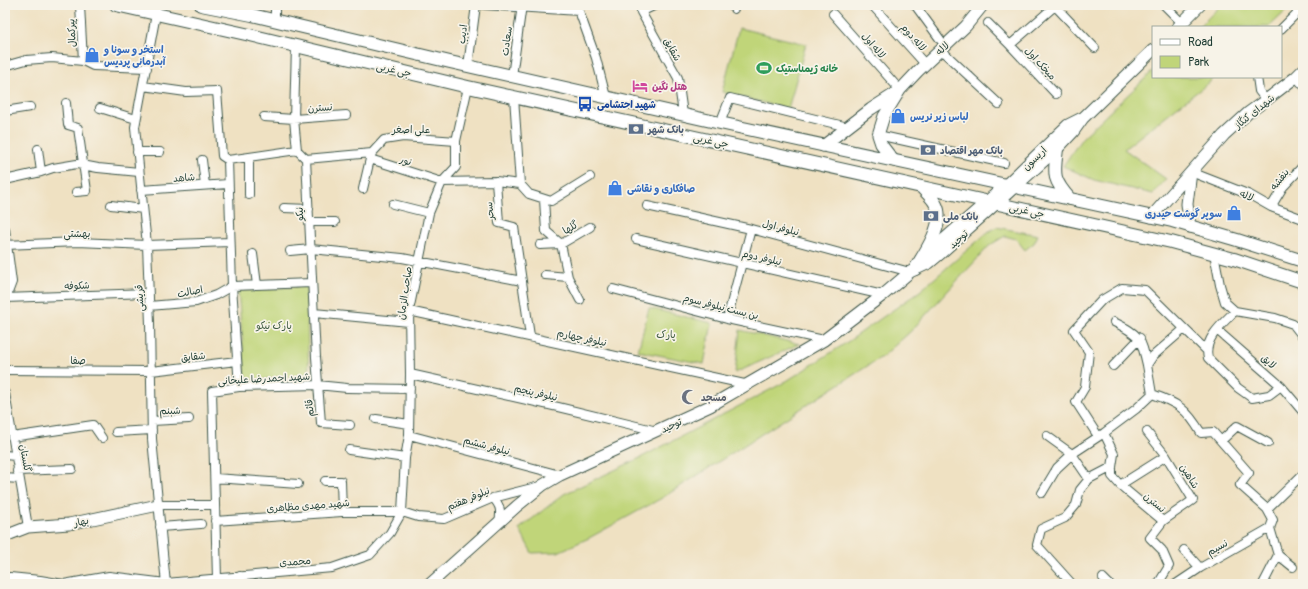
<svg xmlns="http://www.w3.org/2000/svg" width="1308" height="589" font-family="Pangolin,'Playpen Sans Arabic',sans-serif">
	<rect width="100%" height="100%" fill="#f7f3e8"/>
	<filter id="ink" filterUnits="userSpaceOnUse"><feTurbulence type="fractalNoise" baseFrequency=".025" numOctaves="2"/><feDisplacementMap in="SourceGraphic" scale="8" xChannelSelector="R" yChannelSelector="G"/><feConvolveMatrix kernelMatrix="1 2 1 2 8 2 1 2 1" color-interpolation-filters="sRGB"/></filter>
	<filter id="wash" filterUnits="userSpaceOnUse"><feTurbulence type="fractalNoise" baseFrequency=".012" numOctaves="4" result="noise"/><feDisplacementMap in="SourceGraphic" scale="16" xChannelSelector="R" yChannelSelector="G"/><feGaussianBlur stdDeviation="0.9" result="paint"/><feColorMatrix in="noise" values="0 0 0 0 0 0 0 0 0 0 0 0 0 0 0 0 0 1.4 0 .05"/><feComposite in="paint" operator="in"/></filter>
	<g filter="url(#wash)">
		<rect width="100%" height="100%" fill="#efe1c2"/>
		<path fill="#c0d579" stroke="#708956" d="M1221,5H1292L1269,27H1199Z
			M739,28L806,44L788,109L722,92Z
			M1153,71V77H1212L1210,82L1172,111L1124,149L1166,179L1153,194L1094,180L1063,166L1082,138Z
			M996,227L1038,235L1034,243L1025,250L1016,239L1005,236L990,245L910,332L883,356L662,498L589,538L558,552L532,553L519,529L564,494L640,458L785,382L846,343L920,291L988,232Z
			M306,286L309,375L246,381L238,291Z
			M649,308L712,323L704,364L638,351Z
			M740,330L799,344L735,373Z"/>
	</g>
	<g filter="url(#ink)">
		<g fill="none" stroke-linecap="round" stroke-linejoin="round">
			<g stroke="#3e5649" stroke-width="10">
				<path id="street" d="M80,5L83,61
					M484,5L579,11
					M579,5V11L596,58L606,97
					M656,5L641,12L678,78L683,114
					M732,5L734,9
					M872,5L925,64
					M915,5L945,46
					M1054,5L1095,48
					M1164,5L1182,23
					M156,14L135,127L147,245L150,324L152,439L166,584
					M833,14L900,90
					M275,21V5
					M988,23L1010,45L1056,94
					M1281,29L1303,7
					M1010,45L1056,5
					M296,46L294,119L297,150L306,159L316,357L321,423L350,425
					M941,50L999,104
					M5,66L26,60L52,58L83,61L93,66L147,68
					M468,66L476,5
					M512,76L522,5
					M1257,77L1259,91L1266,100
					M1296,77L1303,85
					M143,86L186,92L217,91L222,156L228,160L232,286L239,387
					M514,97L520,184L496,181L499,223L514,227L530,336
					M66,103L68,125L78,128L87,191L76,192
					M100,108L136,119
					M5,111L30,107
					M264,117L294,119L346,115
					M720,123L730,98L848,127
					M878,135L1004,163
					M456,141L403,137L384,140L372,153L370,159L442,182L496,181
					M38,149L41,172
					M137,152H160
					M249,157V195
					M306,159L372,153
					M202,160L205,185
					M228,160L297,150
					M1191,172L1250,195L1271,207L1303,219
					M5,180L41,172L53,168L77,164L98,168L139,172
					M520,184L529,194L551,201L590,177
					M363,189L370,159
					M141,190L228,184
					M544,199L546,231L561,244L568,277L580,300
					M393,204L429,213
					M111,205L143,209
					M647,206L751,229L910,272
					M1271,207L1283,187L1303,166
					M284,208L309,209
					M309,222H335
					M5,229L12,282L6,298L5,306
					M636,239L883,295
					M5,245L78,242L147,245L230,242
					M540,245L561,244L590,227
					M290,251L311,249L402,258L522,281
					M1214,253L1220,285L1225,302L1235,311L1275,318L1293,324L1303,337
					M253,254L257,285
					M545,275L568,277
					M613,289L727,319L824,340
					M5,298L148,293
					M149,306L196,302L216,295L232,286L312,283
					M409,311L749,385
					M1235,311C1223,323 1203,339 1208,358L1238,388L1252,398L1269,395L1281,386
					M314,313L409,322
					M727,319L751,229
					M1114,322C1140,335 1141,337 1147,365
					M1217,330L1281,386L1303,412
					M1113,366L1140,338
					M5,370L151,371L237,361
					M410,374L558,407L657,431
					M5,393L28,527
					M1152,394C1178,403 1187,409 1201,433L1213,432L1249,473L1240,485L1267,509L1273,520L1270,528
					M376,419L409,424
					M152,421L189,419
					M116,432L152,430
					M1147,432L1166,456L1193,500L1163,521
					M1104,433L1114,454L1112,467V476L1120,485L1163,521L1150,538L1162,550L1169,566L1158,584
					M409,435L560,475
					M1047,436L1072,454L1089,479
					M1098,436L1076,402L1085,387L1089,352L1074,330L1102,300L1122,288L1145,290L1207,351
					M12,437L93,425L102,438
					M1221,441L1237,426L1268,443
					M349,450L405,458
					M5,455L15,456
					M17,471L72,469
					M5,478L19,479
					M215,478L298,484
					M325,481H341L342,512
					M1120,485L1166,456
					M1042,493L1057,468L1072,454L1104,433L1136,409L1152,394L1147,365L1153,356L1184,329
					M493,498C501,506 501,511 499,523
					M158,505H215
					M1267,509L1303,474
					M215,521L342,512H402L418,517L444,519L493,498L540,486
					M160,527L201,524
					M1184,550L1200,568
					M1278,555L1293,567
					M5,578L10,577L40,580L64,584L109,576L166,583L332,568L370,555L390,533L402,512L405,458L409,435L410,374L409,311L429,213L442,182L456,167V141L468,87
					M1103,578L1109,584
					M217,579L212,391L239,387L317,385L347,388L410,389
					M239,584L240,576
					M1072,584L1037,545L1041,529L1065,518L1076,505L1080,490L1089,479L1112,467
					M1176,584L1200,568L1270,528
					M1263,584L1278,555L1270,528"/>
			</g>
			<g stroke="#3e5649" stroke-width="13">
				<path id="secondary" d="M1178,27L1200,5
					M823,146L871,109L896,93
					M894,161L881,144L878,135L884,116L900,90L918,71L966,26L983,5
					M1151,217L1224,135L1248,113L1266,100L1296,77L1303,70
					M1190,227L1187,204L1191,172
					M924,257L1006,185L1068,125L1082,118
					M5,536L28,527L69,524L158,505
					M430,584L517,506L543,485L560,475L710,406L824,340L883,295L910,272L929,263L941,253L1057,149L1073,132L1083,118L1153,50"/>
			</g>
			<g stroke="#3e5649" stroke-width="14">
				<path id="primary" d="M116,5L250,35L468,87L1171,242L1234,259L1303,282
					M201,5L252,15L450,62L720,123L1172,221L1237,240L1303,261
					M1057,149C1054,174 1052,179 1070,199
					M915,269C924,254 942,228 938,210C936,201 927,193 921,187"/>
			</g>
			<use href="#street" stroke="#fff" stroke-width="8"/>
			<use href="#secondary" stroke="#fff" stroke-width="11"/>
			<use href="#primary" stroke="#fff" stroke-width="12"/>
		</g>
	</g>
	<defs>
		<g id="shop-bare" transform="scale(1.2)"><path d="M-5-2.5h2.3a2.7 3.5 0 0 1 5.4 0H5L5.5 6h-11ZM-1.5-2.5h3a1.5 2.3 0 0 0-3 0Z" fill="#3f7fe0" stroke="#f7f3e8" stroke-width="2.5" paint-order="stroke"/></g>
		<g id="stadium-bare" transform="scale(1.2)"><path d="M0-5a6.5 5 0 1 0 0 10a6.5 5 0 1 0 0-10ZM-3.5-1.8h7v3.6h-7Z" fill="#2e9e5b" stroke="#f7f3e8" stroke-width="2.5" paint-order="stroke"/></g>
		<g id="hotel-bare" transform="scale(1.2)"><path d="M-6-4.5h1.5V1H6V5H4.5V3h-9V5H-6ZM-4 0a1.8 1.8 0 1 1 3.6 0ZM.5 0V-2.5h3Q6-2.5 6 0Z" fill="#d1479c" stroke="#f7f3e8" stroke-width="2.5" paint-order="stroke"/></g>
		<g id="bus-bare" transform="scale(1.2)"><path d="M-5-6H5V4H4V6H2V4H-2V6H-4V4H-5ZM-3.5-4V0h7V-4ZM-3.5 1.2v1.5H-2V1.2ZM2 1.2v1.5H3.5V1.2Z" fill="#1a4fb4" stroke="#f7f3e8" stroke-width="2.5" paint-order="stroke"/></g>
		<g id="bank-bare" transform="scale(1.2)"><path d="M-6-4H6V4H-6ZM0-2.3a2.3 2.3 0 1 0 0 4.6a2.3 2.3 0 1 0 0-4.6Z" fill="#5c6f8a" stroke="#f7f3e8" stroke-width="2.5" paint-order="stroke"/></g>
		<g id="mosque-bare" transform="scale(1.2)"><path d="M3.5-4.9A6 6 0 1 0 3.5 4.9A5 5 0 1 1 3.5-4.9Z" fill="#6b7280" stroke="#f7f3e8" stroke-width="2.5" paint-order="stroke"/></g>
	</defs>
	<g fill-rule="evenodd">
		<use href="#shop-bare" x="92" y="55"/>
		<use href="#stadium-bare" x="764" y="68"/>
		<use href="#hotel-bare" x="640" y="86"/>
		<use href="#bus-bare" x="585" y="104"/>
		<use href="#shop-bare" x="898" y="116"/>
		<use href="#bank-bare" x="636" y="129"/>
		<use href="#bank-bare" x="928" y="150"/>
		<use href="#shop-bare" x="615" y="188"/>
		<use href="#shop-bare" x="1234" y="213"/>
		<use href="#bank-bare" x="931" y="216"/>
		<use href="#mosque-bare" x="689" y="397"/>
	</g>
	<g text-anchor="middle" stroke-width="3.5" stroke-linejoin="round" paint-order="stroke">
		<g font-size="10" fill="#1f3d34" stroke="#f7f3e8">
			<text transform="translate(71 33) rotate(-93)" y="4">پیرکمال</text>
			<text transform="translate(462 34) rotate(-83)" y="4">ادیب</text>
			<text transform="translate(914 37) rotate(48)" y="4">لاله دوم</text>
			<text transform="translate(506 41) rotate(-82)" y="4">سعادت</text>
			<text transform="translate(874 45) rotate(49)" y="4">لاله اول</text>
			<text transform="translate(942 48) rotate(-43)" y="4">لاله</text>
			<text transform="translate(673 49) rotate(61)" y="4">شقایق</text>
			<text transform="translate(1041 63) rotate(47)" y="4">میخک اول</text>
			<text transform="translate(394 69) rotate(13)" y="4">جی غربی</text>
			<text transform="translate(320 107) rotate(-4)" y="4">نسترن</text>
			<text transform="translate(1254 111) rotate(-39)" y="4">شهدای کنگاز</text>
			<text x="411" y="133">علی اصغر</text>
			<text transform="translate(711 140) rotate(12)" y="4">جی غربی</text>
			<text transform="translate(1034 158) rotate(-44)" y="4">اریسون</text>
			<text transform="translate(406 160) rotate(18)" y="4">نور</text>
			<text transform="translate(184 177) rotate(-4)" y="4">شاهد</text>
			<text transform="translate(1279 179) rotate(-52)" y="4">بنفشه</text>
			<text transform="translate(1247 195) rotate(24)" y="4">لاله</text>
			<text transform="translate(1027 210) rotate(13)" y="4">جی غربی</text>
			<text transform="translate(489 211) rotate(-95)" y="4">سحر</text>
			<text transform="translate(299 214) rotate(-93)" y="4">نیکو</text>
			<text transform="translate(570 227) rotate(-31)" y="4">گلها</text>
			<text transform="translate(781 227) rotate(15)" y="4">نیلوفر اول</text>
			<text x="77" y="237">بهشتی</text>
			<text transform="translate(958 239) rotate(-42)" y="4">توحید</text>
			<text transform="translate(762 257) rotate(13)" y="4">نیلوفر دوم</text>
			<text transform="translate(77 285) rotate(-2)" y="4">شکوفه</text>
			<text transform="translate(190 291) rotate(-11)" y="4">اصالت</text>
			<text transform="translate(404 293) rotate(-82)" y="4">صاحب الزمان</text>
			<text transform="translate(139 298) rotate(-93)" y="4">قریشی</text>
			<text transform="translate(721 306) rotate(14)" y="4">بن بست نیلوفر سوم</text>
			<text transform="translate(582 337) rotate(12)" y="4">نیلوفر چهارم</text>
			<text transform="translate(193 356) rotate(-6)" y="4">شقایق</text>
			<text x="78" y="364">صفا</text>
			<text transform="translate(1269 361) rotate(41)" y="4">لایق</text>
			<text transform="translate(264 378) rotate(-3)" y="4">شهید احمدرضا علیخانی</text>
			<text transform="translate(536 392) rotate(13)" y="4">نیلوفر پنجم</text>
			<text transform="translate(309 408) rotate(-96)" y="4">قائم</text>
			<text transform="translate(170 410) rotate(-2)" y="4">شبنم</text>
			<text transform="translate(671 425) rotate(-25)" y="4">توحید</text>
			<text transform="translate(487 445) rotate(15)" y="4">نیلوفر ششم</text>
			<text transform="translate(26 458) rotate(80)" y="4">گلستان</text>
			<text transform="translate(1190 476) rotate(58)" y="4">شاهین</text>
			<text transform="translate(468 498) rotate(-23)" y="4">نیلوفر هفتم</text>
			<text transform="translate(1155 502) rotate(40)" y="4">نسترن</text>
			<text transform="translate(308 505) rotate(-4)" y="4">شهید مهدی مظاهری</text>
			<text transform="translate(81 521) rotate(-12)" y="4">بهار</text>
			<text transform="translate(1217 547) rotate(-30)" y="4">نسیم</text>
			<text transform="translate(295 561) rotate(-4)" y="4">محمدی</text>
		</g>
		<g font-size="10" font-weight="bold" fill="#366cbe" stroke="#f7f3e8" text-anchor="start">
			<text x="104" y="53">استخر و سونا و<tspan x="104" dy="12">آبدرمانی پردیس</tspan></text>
			<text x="910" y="120">لباس زیر نریس</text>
			<text x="627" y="192">صافکاری و نقاشی</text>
			<text x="1222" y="217" text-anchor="end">سوپر گوشت حیدری</text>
		</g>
		<g font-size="10" font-weight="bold" fill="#27864d" stroke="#f7f3e8" text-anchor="start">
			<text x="776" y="72">خانه ژیمناستیک</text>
		</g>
		<g font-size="10" font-weight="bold" fill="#b23c85" stroke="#f7f3e8" text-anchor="start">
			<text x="652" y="90">هتل نگین</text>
		</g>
		<g font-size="10" font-weight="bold" fill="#164399" stroke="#f7f3e8" text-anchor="start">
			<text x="597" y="108">شهید احتشامی</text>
		</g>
		<g font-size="10" font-weight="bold" fill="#4e5e75" stroke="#f7f3e8" text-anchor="start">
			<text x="648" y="133">بانک شهر</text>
			<text x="940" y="154">بانک مهر اقتصاد</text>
			<text x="943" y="220">بانک ملی</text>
		</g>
		<g font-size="10" fill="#3f5b42" stroke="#f7f3e8">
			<text x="274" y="329">پارک نیکو</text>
			<text x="666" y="338">پارک</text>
		</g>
		<g font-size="10" font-weight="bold" fill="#5b616d" stroke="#f7f3e8" text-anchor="start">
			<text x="701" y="401">مسجد</text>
		</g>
	</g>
	<rect width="1308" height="589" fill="none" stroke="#f7f3e8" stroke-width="20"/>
	<rect x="1152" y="26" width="130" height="52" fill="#f7f3e8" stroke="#a1aaa0"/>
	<rect x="1160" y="39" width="20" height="6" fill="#ffffff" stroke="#a1aaa0"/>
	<text x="1188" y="46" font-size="12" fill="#1f3d34">Road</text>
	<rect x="1160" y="56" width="20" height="12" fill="#c0d579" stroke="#a1aaa0"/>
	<text x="1188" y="66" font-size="12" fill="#1f3d34">Park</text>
</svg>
